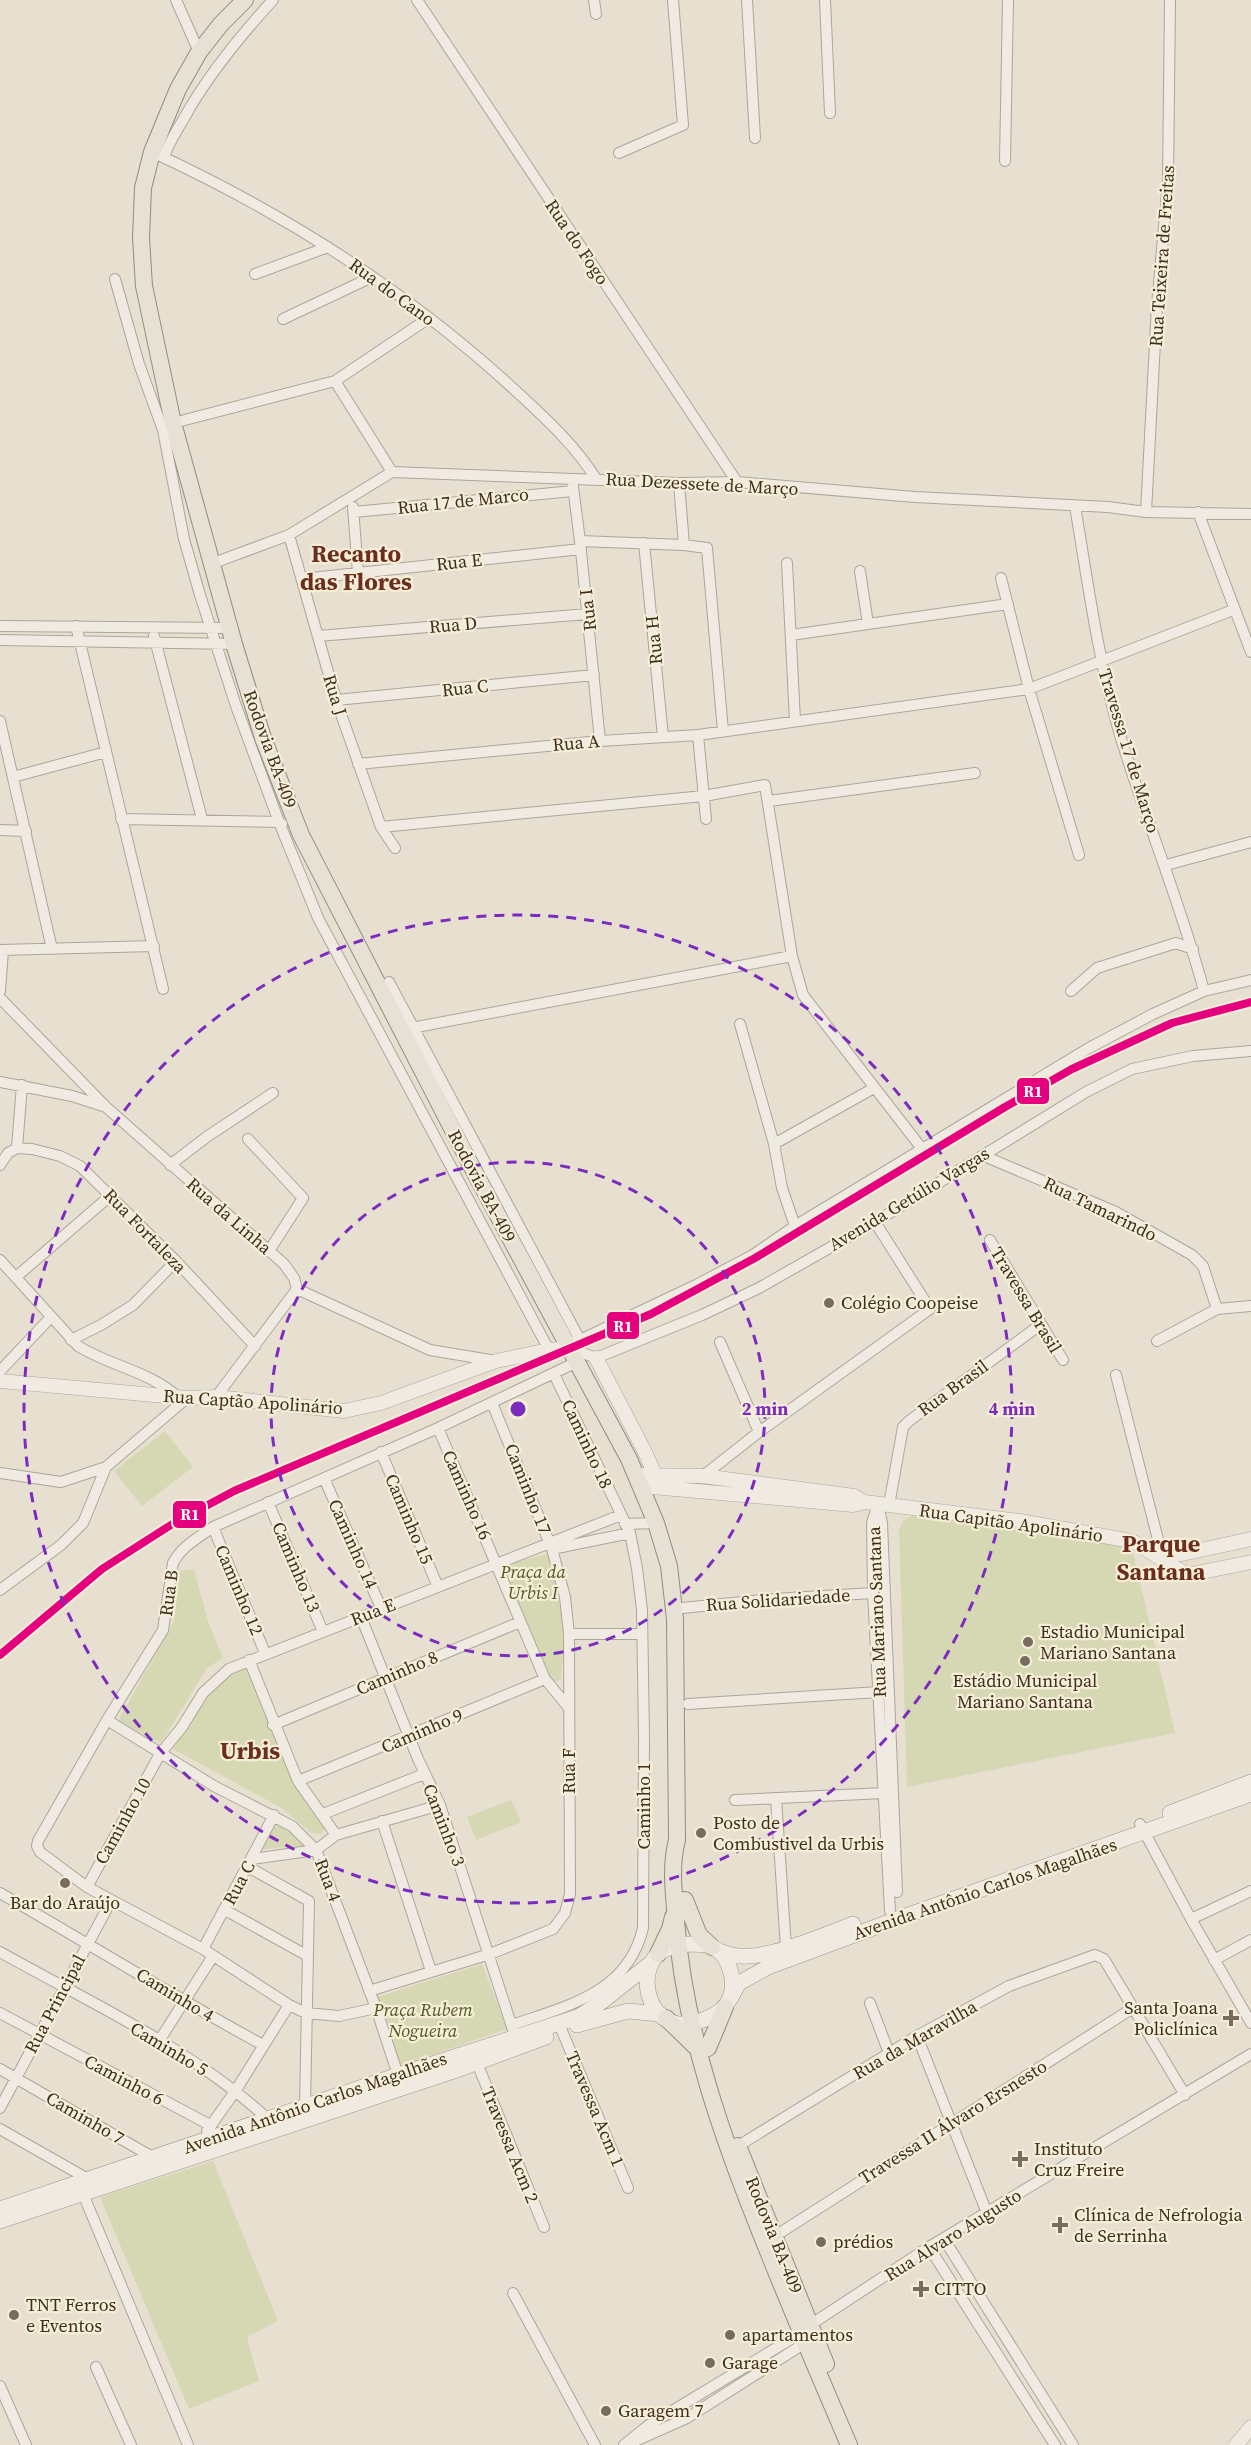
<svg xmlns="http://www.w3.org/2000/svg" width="1251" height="2445" font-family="'Source Serif 4',serif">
	<rect width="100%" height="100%" fill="#e7e0d1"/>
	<path fill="#d6d7b3" d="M165,1431L193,1467L142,1506L114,1471Z
		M911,1516L1124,1545L1133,1552L1175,1733L907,1787L899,1530L903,1521Z
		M551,1553L564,1630L561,1680L549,1683L501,1566Z
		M180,1570H194L208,1621L223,1658L207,1668L161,1743L118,1721L174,1621Z
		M245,1666L294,1779L325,1829L321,1834L311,1833L280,1807L173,1749L202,1698L213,1683Z
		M511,1800L521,1822L476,1840L467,1817Z
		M279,1814L308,1841L305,1847L292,1846L259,1850Z
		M482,1964L507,2029L398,2067L374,1998Z
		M213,2161L278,2321L247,2337L259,2381L189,2409L100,2197Z"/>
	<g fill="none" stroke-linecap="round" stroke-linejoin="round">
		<g stroke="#ada599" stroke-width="12">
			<path id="minor" d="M176,0L199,52
				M417,0L737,482
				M594,0L596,14
				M747,0L755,138
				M825,0L830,113
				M152,152C284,213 410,293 517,392C546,419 575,445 596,479
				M619,153L683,125L673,0
				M164,157C168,144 176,132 183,120C207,76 239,37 273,0
				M1005,161L1008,0
				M255,274L328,247
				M115,279L139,364L163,430L184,539L200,595L236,706L279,822L318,918L549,1350
				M283,319L372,277
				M335,381L392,472
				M173,423L335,381L429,318
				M572,479L580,541L600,741
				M679,483L684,545
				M1075,506C1088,583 1098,660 1120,735C1146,821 1181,904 1204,991
				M353,507L358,573
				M354,512L573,491
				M1146,512L1157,305L1168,182L1170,0
				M1198,512L1251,652
				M289,535L336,700L381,827L395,848
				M580,541L684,545L707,548L723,731
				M644,543L663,737
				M787,563L795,721
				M211,564L289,535L392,472L679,483L737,482L915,497L1108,507L1146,512L1251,514
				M860,571L868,624
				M1001,578L1029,689L1079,855
				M302,579L581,549
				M0,626L229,628
				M76,626L163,989
				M791,635L1008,604
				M154,636L202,819
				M318,636L588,614
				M0,640L234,644
				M336,700L594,675
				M0,721L52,949
				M698,735L706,819
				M358,764L600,741L698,735L1029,689L1233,610
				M13,777L106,752
				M769,801L975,773
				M121,819L279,822L282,824
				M381,827L704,796L765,785L792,956L803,995L923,1150
				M0,830L26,831
				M1166,865L1251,842
				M0,950L154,946
				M389,982L580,1340
				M0,991L3,950
				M1071,991L1097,968L1176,943L1193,949
				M0,998L106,1107L284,1264L294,1278L297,1289L430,1350L496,1361
				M740,1024L774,1144
				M406,1029L792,956
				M0,1082L72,1096L103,1106
				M248,1139L303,1198L269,1251
				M17,1148L32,1149L60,1156L80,1166L176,1261L255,1346
				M17,1148L22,1085
				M984,1156L1116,1212L1192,1255L1203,1266L1217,1309L1251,1306
				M0,1165L8,1153L17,1148
				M170,1165L208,1136L273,1093
				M795,1226L782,1188L774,1144L874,1088
				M990,1240L1063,1360
				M0,1260L78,1346C110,1366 149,1371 178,1397
				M16,1277L110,1196
				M71,1340L101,1325L133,1305L176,1261
				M1157,1341L1217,1309
				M720,1342L759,1432
				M567,1343L580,1340L696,1285L753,1255L795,1226L1089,1048L1153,1014L1204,991L1251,980
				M570,1348L596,1358L702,1315L759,1288L875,1222L1086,1092L1132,1069L1193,1056L1251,1051
				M0,1371L51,1317
				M1116,1375L1163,1559
				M216,1397L297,1289
				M438,1428L545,1679L569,1708
				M381,1452L438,1587
				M0,1473L61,1482L106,1467
				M703,1476L759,1432L930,1309L875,1222
				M324,1478L382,1610
				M268,1502L323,1632
				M878,1504L872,1523L873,1593L890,1911
				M878,1504L882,1523L897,1892
				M889,1505L903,1427L909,1421L1040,1325
				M625,1524L656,1523
				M213,1527L265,1653
				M552,1549L630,1533
				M0,1590L61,1545L83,1523L106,1467L187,1398
				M682,1608L773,1599L873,1593
				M361,1617L418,1759L440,1805L513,2030
				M569,1634H642
				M249,1660L298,1781L336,1835
				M688,1704L879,1692
				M107,1720L214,1786L292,1826L316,1850L376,2008L398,2075
				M273,1725L520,1622
				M298,1781L545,1679
				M776,1798L786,1948
				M735,1800L884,1793
				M323,1814L424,1774
				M382,1821L431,1971
				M1140,1824L1191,1919L1251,2023
				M252,1859L316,1850L336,1835L440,1805
				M248,1867L309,1901L305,2106
				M87,1887L160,1754L182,1727L203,1693L229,1669L621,1515
				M0,1893C88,1943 174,1997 263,2045
				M225,1910L306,1955
				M1191,1919L1251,1891
				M203,1949L274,1815
				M0,1952C91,2003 190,2048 268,2119
				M1214,1960L1251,1940
				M369,1991L490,1954L553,1929L565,1913L570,1894L569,1634L565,1597L552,1549L492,1403
				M870,2003L889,2053
				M376,2008L339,2016L306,2013L289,2005L203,1949L87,1887L40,1852L37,1846L38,1841L107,1720L163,1630L173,1563C182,1546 198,1538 213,1527L438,1428L577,1362
				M0,2013L210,2125
				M512,2025C567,2006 628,1993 643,1928L644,1737L642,1610L637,1568L630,1533L554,1374
				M562,2031L628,2188
				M917,2036L987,2213
				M159,2041L213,1956
				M477,2063L544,2227
				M0,2069L154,2158
				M0,2108L111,1901
				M0,2129L88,2179
				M207,2131L236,2090L289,2005
				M738,2146L917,2036L1009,1986L1095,1955L1104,1959L1185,2095
				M83,2194L188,2445
				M775,2236L1133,2008
				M944,2239L1073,2445
				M929,2247L1055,2445
				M513,2293L595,2445
				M810,2325L929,2247L1251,2054
				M96,2367L131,2445
				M0,2386L26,2445
				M633,2442L687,2418L805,2343
				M624,2445L649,2425L801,2333"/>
		</g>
		<g stroke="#ada599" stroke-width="15">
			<path id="tertiary" d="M596,1358L645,1452L658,1482
				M0,1381L187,1398L216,1397L344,1411L381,1403L496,1361L549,1350L570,1348
				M636,1475L703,1476L854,1496L864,1502L1020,1521L1126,1540L1136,1543L1187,1575L1251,1562
				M641,1486L853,1505L864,1502
				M1155,1554H1182L1251,1539
				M1236,2445L1251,2427"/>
		</g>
		<g stroke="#9c958a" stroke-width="16">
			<path id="secondary" d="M1170,1813L1251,1782
				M688,1944C696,1944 704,1944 711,1946C732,1955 739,1989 725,2006C717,2017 693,2025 679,2024C648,2021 637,1974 658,1954C666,1947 678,1945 688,1944Z
				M717,1950C725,1953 732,1956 740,1956C769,1959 824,1935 853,1924
				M730,1999L739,1983L768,1967L900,1918L1251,1794
				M577,2025L628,2011L660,2014
				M0,2209L398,2075L578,2017L603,2001L652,1962
				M0,2221L454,2071L546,2037"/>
		</g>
		<g stroke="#928b80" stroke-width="18">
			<path id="primary" d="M245,0L221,24L199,52L178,89L152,152L143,188L141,238L144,286L173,423L234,644L263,738L301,835L473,1169L629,1459L656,1523L669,1566L675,1619L677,1840C670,1866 674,1894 676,1921C685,2034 723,2140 765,2244C792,2311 820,2378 849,2445
				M685,1900L699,1935L712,1947
				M658,1954L670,1929L673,1917
				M666,2018L697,2048
				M708,2048L725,2007
				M738,2146L826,2364"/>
		</g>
		<use href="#minor" stroke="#efebe3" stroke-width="10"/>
		<use href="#tertiary" stroke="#efebe3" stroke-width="14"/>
		<use href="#secondary" stroke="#efebe3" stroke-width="15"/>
		<use href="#primary" stroke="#e6e1d4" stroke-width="16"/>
		<g stroke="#f7eed8" stroke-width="12">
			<path id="rail-1" d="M0,1655L102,1569L174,1523L234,1491L651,1314L755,1258L1005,1107L1072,1069L1172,1023L1251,1002"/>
		</g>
		<use href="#rail-1" stroke="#e5007d" stroke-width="8"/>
	</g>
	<g fill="none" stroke="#7b2cbf" stroke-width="3" stroke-dasharray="10 8">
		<circle cx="518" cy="1409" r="247"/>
		<circle cx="518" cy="1409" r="494"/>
	</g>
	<g fill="#786c5e" stroke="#f7eed8" stroke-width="2">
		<circle cx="829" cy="1303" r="6"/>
		<circle cx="1028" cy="1642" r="6"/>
		<circle cx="1025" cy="1661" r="6"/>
		<circle cx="701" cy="1833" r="6"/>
		<circle cx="65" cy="1883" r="6"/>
		<path d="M1228 2009h6v6h6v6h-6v6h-6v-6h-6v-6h6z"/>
		<path d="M1017 2150h6v6h6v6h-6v6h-6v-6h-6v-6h6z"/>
		<path d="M1057 2216h6v6h6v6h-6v6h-6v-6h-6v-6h6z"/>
		<circle cx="821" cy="2242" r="6"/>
		<path d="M918 2280h6v6h6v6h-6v6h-6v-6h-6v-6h6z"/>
		<circle cx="14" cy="2315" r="6"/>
		<circle cx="730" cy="2335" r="6"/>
		<circle cx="710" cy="2363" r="6"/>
		<circle cx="606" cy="2411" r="6"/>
	</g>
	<g text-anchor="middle" stroke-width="4.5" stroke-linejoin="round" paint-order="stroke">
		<g font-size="18" fill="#3d2e20" stroke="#f7eed8">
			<text transform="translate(577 242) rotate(56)" y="6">Rua do Fogo</text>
			<text transform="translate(1162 256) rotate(-86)" y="6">Rua Teixeira de Freitas</text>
			<text transform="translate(392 292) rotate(36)" y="6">Rua do Cano</text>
			<text transform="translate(702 484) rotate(3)" y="6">Rua Dezessete de Março</text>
			<text transform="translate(463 501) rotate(-6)" y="6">Rua 17 de Marco</text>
			<text transform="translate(459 562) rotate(-6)" y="6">Rua E</text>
			<text transform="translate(588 610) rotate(-96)" y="6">Rua I</text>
			<text transform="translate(453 625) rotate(-5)" y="6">Rua D</text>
			<text transform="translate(654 640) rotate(-95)" y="6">Rua H</text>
			<text transform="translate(465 688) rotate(-6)" y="6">Rua C</text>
			<text transform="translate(335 695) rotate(73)" y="6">Rua J</text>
			<text transform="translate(576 743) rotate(-5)" y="6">Rua A</text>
			<text transform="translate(270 749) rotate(70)" y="6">Rodovia BA-409</text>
			<text transform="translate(1129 751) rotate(73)" y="6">Travessa 17 de Março</text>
			<text transform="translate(482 1186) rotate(62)" y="6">Rodovia BA-409</text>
			<text transform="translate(909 1199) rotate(-31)" y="6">Avenida Getúlio Vargas</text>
			<text transform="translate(1100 1209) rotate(26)" y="6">Rua Tamarindo</text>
			<text transform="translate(229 1216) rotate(41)" y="6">Rua da Linha</text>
			<text transform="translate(145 1231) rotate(46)" y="6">Rua Fortaleza</text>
			<text transform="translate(1026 1300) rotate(59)" y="6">Travessa Brasil</text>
			<text transform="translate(953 1388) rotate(-36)" y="6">Rua Brasil</text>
			<text transform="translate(253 1402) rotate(4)" y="6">Rua Captão Apolinário</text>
			<text transform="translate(587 1444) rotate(65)" y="6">Caminho 18</text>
			<text transform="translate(528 1489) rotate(68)" y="6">Caminho 17</text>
			<text transform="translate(467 1495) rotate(66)" y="6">Caminho 16</text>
			<text transform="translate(409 1519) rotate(67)" y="6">Caminho 15</text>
			<text transform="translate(1011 1523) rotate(8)" y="6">Rua Capitão Apolinário</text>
			<text transform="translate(353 1544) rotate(66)" y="6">Caminho 14</text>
			<text transform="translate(296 1567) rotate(67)" y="6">Caminho 13</text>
			<text transform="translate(239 1590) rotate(67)" y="6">Caminho 12</text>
			<text transform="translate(169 1593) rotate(-82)" y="6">Rua B</text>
			<text transform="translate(778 1600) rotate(-4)" y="6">Rua Solidariedade</text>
			<text transform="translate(373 1612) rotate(-21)" y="6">Rua E</text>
			<text transform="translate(877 1612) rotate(-92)" y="6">Rua Mariano Santana</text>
			<text transform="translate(397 1673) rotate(-23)" y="6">Caminho 8</text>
			<text transform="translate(422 1731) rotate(-23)" y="6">Caminho 9</text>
			<text transform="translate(569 1771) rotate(-90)" y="6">Rua F</text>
			<text transform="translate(644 1806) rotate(-90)" y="6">Caminho 1</text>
			<text transform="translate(123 1821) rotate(-61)" y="6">Caminho 10</text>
			<text transform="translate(444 1825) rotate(69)" y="6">Caminho 3</text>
			<text transform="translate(328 1880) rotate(69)" y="6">Rua 4</text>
			<text transform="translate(239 1883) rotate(-62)" y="6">Rua C</text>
			<text transform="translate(985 1889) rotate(-19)" y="6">Avenida Antônio Carlos Magalhães</text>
			<text transform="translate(175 1995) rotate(31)" y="6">Caminho 4</text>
			<text transform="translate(55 2004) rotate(-62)" y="6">Rua Principal</text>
			<text transform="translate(915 2040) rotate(-30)" y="6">Rua da Maravilha</text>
			<text transform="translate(169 2049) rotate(31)" y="6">Caminho 5</text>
			<text transform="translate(124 2080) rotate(28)" y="6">Caminho 6</text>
			<text transform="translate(315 2103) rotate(-19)" y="6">Avenida Antônio Carlos Magalhães</text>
			<text transform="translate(595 2109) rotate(67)" y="6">Travessa Acm 1</text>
			<text transform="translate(85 2118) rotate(30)" y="6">Caminho 7</text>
			<text transform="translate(953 2122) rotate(-32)" y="6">Travessa II Álvaro Ersnesto</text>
			<text transform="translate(510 2145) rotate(68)" y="6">Travessa Acm 2</text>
			<text transform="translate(774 2235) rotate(68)" y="6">Rodovia BA-409</text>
			<text transform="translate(953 2235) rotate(-32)" y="6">Rua Alvaro Augusto</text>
		</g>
		<g font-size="18" fill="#3d2e20" stroke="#f7eed8" text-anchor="start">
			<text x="841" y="1309">Colégio Coopeise</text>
			<text x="1040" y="1638">Estadio Municipal<tspan x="1040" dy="21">Mariano Santana</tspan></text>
			<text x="1025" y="1687" text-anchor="middle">Estádio Municipal<tspan x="1025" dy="21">Mariano Santana</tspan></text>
			<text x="713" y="1829">Posto de<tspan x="713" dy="21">Combustivel da Urbis</tspan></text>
			<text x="65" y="1909" text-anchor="middle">Bar do Araújo</text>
			<text x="1218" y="2014" text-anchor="end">Santa Joana<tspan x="1218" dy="21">Policlínica</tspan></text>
			<text x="1034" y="2155">Instituto<tspan x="1034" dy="21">Cruz Freire</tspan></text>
			<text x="1074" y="2221">Clínica de Nefrologia<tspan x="1074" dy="21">de Serrinha</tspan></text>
			<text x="833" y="2248">prédios</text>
			<text x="934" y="2295">CITTO</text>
			<text x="26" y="2311">TNT Ferros<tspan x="26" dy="21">e Eventos</tspan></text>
			<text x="742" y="2341">apartamentos</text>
			<text x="722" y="2369">Garage</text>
			<text x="618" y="2417">Garagem 7</text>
		</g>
		<g font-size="18" font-style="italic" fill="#4d5a26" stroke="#f7eed8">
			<text x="533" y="1578">Praça da<tspan x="533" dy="21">Urbis I</tspan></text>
			<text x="423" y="2016">Praça Rubem<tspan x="423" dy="21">Nogueira</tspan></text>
		</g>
		<g font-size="24" font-weight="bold" fill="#6b2e1e" stroke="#f7eed8">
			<text x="356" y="562">Recanto<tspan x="356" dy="28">das Flores</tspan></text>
			<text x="1161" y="1552">Parque<tspan x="1161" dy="28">Santana</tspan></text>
			<text x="250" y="1759">Urbis</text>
		</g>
	</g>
	<circle cx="518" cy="1409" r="9" fill="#7b2cbf" stroke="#f7eed8" stroke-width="3"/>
	<g font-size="18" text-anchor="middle" font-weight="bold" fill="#7b2cbf" stroke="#f7eed8" stroke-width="4.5" stroke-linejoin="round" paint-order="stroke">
		<text x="765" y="1415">2 min</text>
		<text x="1012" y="1415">4 min</text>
	</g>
	<g stroke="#f7eed8" stroke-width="2">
		<rect x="1016" y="1077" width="34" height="28" rx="6" fill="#e5007d"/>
		<rect x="606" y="1311" width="34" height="29" rx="6" fill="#e5007d"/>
		<rect x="172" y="1500" width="35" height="29" rx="6" fill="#e5007d"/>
	</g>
	<g font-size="16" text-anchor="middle" font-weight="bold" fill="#fff">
		<text x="1033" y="1097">R1</text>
		<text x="623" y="1332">R1</text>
		<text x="190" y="1520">R1</text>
	</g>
</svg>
